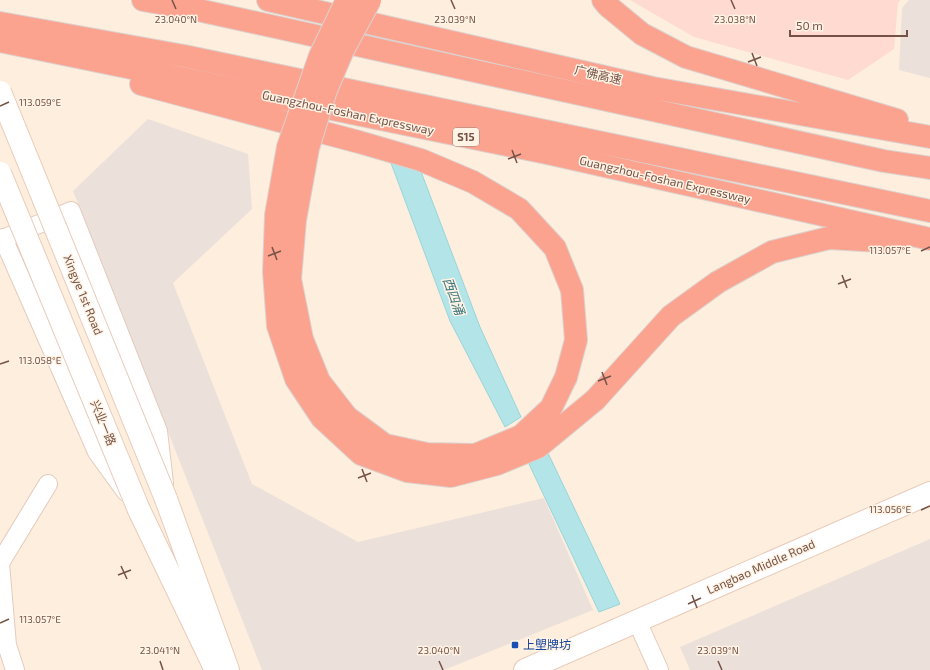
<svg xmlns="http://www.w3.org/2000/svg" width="930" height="670" font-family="'Exo 2','Noto Sans SC',sans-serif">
	<rect width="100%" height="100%" fill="#feeede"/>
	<path fill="#ffdad0" d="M630,0H901L898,3L894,49L848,80L694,37Z"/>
	<path fill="#ebe1da" d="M909,0H930V78L899,70L902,8Z
		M148,119L248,154L252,209L173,283L252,484L358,542L544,498L593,610L444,670H262L73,191Z
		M930,539V670H690L680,647Z"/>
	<path fill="#b2e4e8" stroke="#97d5da" d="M391,163L420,169L480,327L521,417L505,427L450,321Z
		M547,451L620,604L599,612L529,464Z"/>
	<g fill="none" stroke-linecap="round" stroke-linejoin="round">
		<g stroke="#e4cbbd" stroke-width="20">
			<path id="street" d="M3,238L97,452L126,492
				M0,240L71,211L158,431L164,483
				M0,563L7,645L15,670
				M0,563L48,484
				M637,621L659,670"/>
		</g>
		<g stroke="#e9cbb9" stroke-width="24">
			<path id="secondary" d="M166,499L228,670
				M139,510L213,664
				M525,670L930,493"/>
		</g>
		<g stroke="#dbd2cf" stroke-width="24">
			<path id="highway" d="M143,0L198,10L884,161L930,168
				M268,0L653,88L930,137
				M603,0L608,6L642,34L686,57L897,120
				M0,23L184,56L930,211
				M0,41L547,153L930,239
				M141,84L359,142L421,160L473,182L519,209L555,248L572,290L576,340L566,377
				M595,400L671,316L718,282L772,252L829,238L896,242"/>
		</g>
		<use href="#street" stroke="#fff" stroke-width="18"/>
		<use href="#secondary" stroke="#fff" stroke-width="22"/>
		<use href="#highway" stroke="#fca390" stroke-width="22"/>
		<g stroke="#e9cbb9" stroke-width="24" stroke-linecap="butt">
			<path id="secondary-bridge" d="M0,92L166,499
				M0,173L139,510"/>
		</g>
		<g stroke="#dbd2cf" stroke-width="24" stroke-linecap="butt">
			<path id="highway-bridge" d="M347,0L320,56L288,147L276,215L274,272L278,326L296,379L322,418L361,454L407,471L451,476L497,464L538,447L595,400
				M370,0L343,50L326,90L308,148L295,220L290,279L302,339L319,381L347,417L385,445L427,454L475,455L521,436L551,408L566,377"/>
		</g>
		<use href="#secondary-bridge" stroke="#fff" stroke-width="22"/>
		<use href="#highway-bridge" stroke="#fca390" stroke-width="22"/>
	</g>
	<path fill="none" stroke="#745245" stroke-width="1.5" d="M172,0L176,9M451,0L455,9M731,0L735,9M752,53L757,66M748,62L761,57M0,106L9,102M512,150L517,163M508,159L521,154M272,247L277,260M921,251L930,247M268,256L281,251M842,275L847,288M838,284L851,279M0,364L9,361M602,372L607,385M598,381L611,376M362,469L367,482M358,478L371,473M921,510L930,506M121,566L127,579M118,575L131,570M692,595L697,608M688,604L701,598M0,623L9,619M160,661L163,670M439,661L443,670M718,661L722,670"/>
	<rect fill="#1a4fb4" stroke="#fff3e5" stroke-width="1.5" x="511" y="641" width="8" height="8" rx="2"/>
	<g text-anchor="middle" stroke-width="3" stroke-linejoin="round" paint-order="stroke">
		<rect fill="#fff3e5" stroke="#9e8275" stroke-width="1" x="453" y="128" width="26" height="18" rx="3"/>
		<g font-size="11" font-weight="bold" fill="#745245">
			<text x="466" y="141">S15</text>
		</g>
		<g font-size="12" fill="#745245" stroke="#fff3e5">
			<text transform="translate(598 75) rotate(13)" y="4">广佛高速</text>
			<text transform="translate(348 113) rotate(12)" y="4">Guangzhou-Foshan Expressway</text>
			<text transform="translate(665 180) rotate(13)" y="4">Guangzhou-Foshan Expressway</text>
			<text transform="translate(83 295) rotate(68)" y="4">Xingye 1st Road</text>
			<text transform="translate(103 423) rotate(68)" y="4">兴业一路</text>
			<text transform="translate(761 567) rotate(-24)" y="4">Langbao Middle Road</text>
		</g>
		<g font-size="12" fill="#164399" stroke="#fff3e5" text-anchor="start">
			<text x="523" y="649">上塱牌坊</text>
		</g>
		<g font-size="13" font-style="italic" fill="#38767c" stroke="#fff3e5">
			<text transform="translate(454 296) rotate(70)" y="5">西四涌</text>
		</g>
	</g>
	<g font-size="10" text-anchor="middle" fill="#745245" stroke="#fff3e5" stroke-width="3" stroke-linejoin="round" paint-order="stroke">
		<text x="176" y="23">23.040°N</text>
		<text x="455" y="23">23.039°N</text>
		<text x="735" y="23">23.038°N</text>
		<text x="40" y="106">113.059°E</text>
		<text x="890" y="254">113.057°E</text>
		<text x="40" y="364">113.058°E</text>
		<text x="890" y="513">113.056°E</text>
		<text x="40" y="623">113.057°E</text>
		<text x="160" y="654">23.041°N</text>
		<text x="439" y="654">23.040°N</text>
		<text x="718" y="654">23.039°N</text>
	</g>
	<path d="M790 30v6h117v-6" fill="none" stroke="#745245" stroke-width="2"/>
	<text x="796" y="30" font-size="12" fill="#745245" stroke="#fff3e5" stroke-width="3" paint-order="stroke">50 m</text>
</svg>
